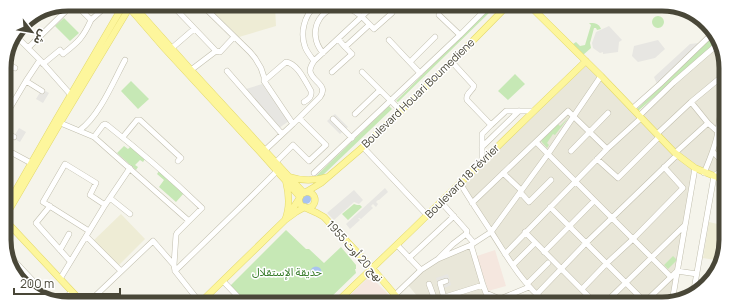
<svg xmlns="http://www.w3.org/2000/svg" width="730" height="308" font-family="Manrope,'Noto Sans Arabic',sans-serif">
	<rect width="100%" height="100%" fill="#f5f4eb"/>
	<path fill="#e9e7d9" d="M720,46L725,60L723,178L706,172L678,153L642,114Z
		M586,61L695,168L672,302L666,304L547,303L529,287L460,183Z
		M469,248L479,280L496,299L491,303L422,302L408,285L419,274L433,264Z"/>
	<path fill="#eeecd5" d="M206,5L275,6L276,26L239,37Z
		M121,214L145,239L118,266L93,241Z
		M709,222L722,225L721,261L703,258Z"/>
	<path fill="#f5e7df" d="M495,250L506,286L488,291L477,256Z
		M370,276L390,296L385,302L344,301Z"/>
	<path fill="#c6e8b5" d="M244,5L270,6L269,11Z
		M491,7H495L398,102L396,101Z
		M652 22a6 6 0 1 1 12 0a6 6 0 1 1-12 0Z
		M64,18L79,33L70,41L55,26Z
		M589,23C594,23 599,23 601,29L597,30L596,28H594L590,43L591,48L583,55L573,44L576,42L580,46L585,45L591,25Z
		M715,34L718,42L638,111L637,109Z
		M515,74L525,84L508,100L498,91Z
		M131,81L149,99L138,109L121,91Z
		M389,106L392,109L323,175L315,177Z
		M569,117L555,135L553,134L547,143L549,145L547,148L541,141L558,124L560,126Z
		M124,146L128,149L131,146L145,159L143,162L140,160L135,165L138,167L136,170L117,153Z
		M159,171L184,193L176,202L159,187L164,180L157,174Z
		M354,204L357,205H360L362,207L348,220L342,214Z
		M286,230L306,249H309L324,263L341,247L356,265V269H355L356,273L327,301H245L230,286Z
		M673,256L677,260L668,269L664,265Z"/>
	<path fill="#e7e6e2" d="M609,26L622,40L619,42L618,52L603,54V52L600,53L593,48L592,43L596,32Z
		M658,40L665,49L655,58L638,62L632,56L634,46Z
		M699,43L657,84L654,77L690,44Z
		M262,84L289,121L279,128L246,89Z
		M42,89L49,93L43,103L36,99Z
		M335,114L348,127L340,134L327,121Z
		M19,128L26,132L20,142L13,138Z
		M385,188L388,192L379,200H378L376,202L378,204L376,207L373,204L371,206L373,208L361,219L359,218H358L360,220L350,229L346,224Z
		M354,190L363,200L359,204L354,202L334,220L327,213Z
		M448,274L451,285L440,290L436,278Z"/>
	<path fill="#a9c3f0" d="M301 199a5 5 0 1 1 10 0a5 5 0 1 1-10 0Z
		M310.5 272a5.5 5.5 0 1 1 11 0a5.5 5.5 0 1 1-11 0Z"/>
	<g fill="none" stroke-linecap="round" stroke-linejoin="round">
		<g stroke="#c1bead" stroke-width="6">
			<path id="minor" d="M75,4L91,20L103,9L98,4
				M172,5L216,51L220,52L234,37
				M202,5L250,52L255,58L261,68L264,77V81L293,124L263,152
				M439,15L460,35
				M24,23L28,19
				M17,37L40,60
				M338,39L345,47L369,25
				M389,40L420,73
				M28,48L73,4
				M172,48L194,29
				M323,53C304,31 323,0 350,9C360,13 367,22 374,29L392,13
				M314,61C311,57 307,52 305,47C300,33 304,16 315,6
				M5,62L15,68
				M410,62L435,37
				M452,62L474,86C473,91 465,93 467,100L491,125L482,134V160
				M43,64L60,50L63,54C78,42 83,38 91,20
				M191,70L216,51
				M227,71L282,134
				M332,72L352,54L345,47
				M362,72L401,111
				M26,81L42,91
				M264,81L286,62C298,64 305,81 311,91C312,97 309,99 304,102
				M691,102L708,123L718,132
				M633,108L660,84L714,32
				M355,114L380,90
				M639,116L673,83L719,43
				M4,118L26,81L40,60L71,95
				M333,119L352,138
				M58,122L94,137L189,221L202,208C172,179 140,151 107,125L105,124L103,125L94,137
				M293,124L320,97C329,85 312,82 310,71C310,67 312,64 314,61L373,6
				M491,125L506,111H534
				M80,130C100,115 113,82 125,60
				M5,132L14,137
				M657,134L691,102L720,78
				M123,137L137,120H140L180,157L181,158L178,161
				M536,142L671,277L677,271L697,274
				M363,147L427,215
				M482,147L519,111
				M5,149L31,163
				M571,151L608,113
				M713,152L723,162
				M675,153L708,123
				M597,159L618,178L659,137
				M5,160L10,151
				M276,162L293,145L309,161L326,145L299,118
				M314,173L460,35L488,7
				M503,173L521,190
				M704,173C710,159 716,145 718,131C720,117 722,102 725,88
				M460,183C470,200 481,216 492,233C507,257 524,286 547,303
				M520,192L529,202L551,180
				M110,198L130,214
				M441,202L467,231L466,234L474,243
				M472,203L568,111L607,149
				M50,206L36,223L70,261
				M550,207L647,304
				M189,221L177,233L176,235L174,265L175,271L198,300
				M89,231L43,202L65,164L96,183L90,195L105,205
				M525,232L595,303
				M86,236L121,271
				M397,245L421,270L438,259L471,245L491,232L548,154L601,76
				M471,245L483,285L486,293L500,299L529,287
				M60,250L69,234
				M5,251L37,285L32,290
				M544,252L594,201
				M505,254L607,149L641,118
				M409,258L454,216
				M439,258L453,244L466,234
				M513,265L533,245
				M175,271L250,198L277,171
				M60,279L105,205L130,168
				M223,281L242,301
				M429,284L435,300
				M527,284L548,263
				M582,289L606,264L633,239L683,188L664,167
				M537,294L586,243L677,155
				M395,295L421,270
				M693,295L714,176L723,169
				M444,298L440,283L446,281
				M64,299L72,292
				M91,300L153,241L174,265
				M429,302L483,285
				M672,302L695,168
				M605,303L685,225
				M643,304L671,277"/>
		</g>
		<g stroke="#e3d96b" stroke-width="7">
			<path id="major" d="M126,4L165,49L262,154L300,197
				M133,5L191,70L304,193
				M532,8L601,76L675,153L695,168L714,176L723,179
				M290,177C302,181 314,181 327,177
				M306,192L321,183L363,147L452,62L506,7
				M299 200a8 8 0 1 1 16 0a8 8 0 1 1-16 0Z
				M306,208L317,213L324,217L372,268L401,302
				M5,209L56,120L124,4
				M288,216L299,199
				M5,217L60,123L131,5
				M5,220L79,299
				M285,220C290,208 289,194 286,182
				M203,300L285,220L296,212L305,207
				M338,301L411,231L534,111L586,61"/>
		</g>
		<use href="#minor" stroke="#fff" stroke-width="5"/>
		<use href="#major" stroke="#fdf69c" stroke-width="6"/>
	</g>
	<g text-anchor="middle" stroke-width="3" stroke-linejoin="round" paint-order="stroke">
		<g font-size="11" fill="#494738" stroke="#fff">
			<text transform="translate(418 93) rotate(-44)" y="4">Boulevard Houari Boumediene</text>
			<text transform="translate(462 181) rotate(-45)" y="4">Boulevard 18 Février</text>
			<text transform="translate(355 251) rotate(48)" y="4">نهج 20 أوت 1955</text>
		</g>
		<g font-size="11" fill="#387c2b" stroke="#fff">
			<text x="287" y="276">حديقة الإستقلال</text>
		</g>
	</g>
	<path d="M0 0H730V308H0ZM68 11H662A57 57 0 0 1 719 68V240A57 57 0 0 1 662 297H68A57 57 0 0 1 11 240V68A57 57 0 0 1 68 11Z" fill="#fff" fill-rule="evenodd"/>
	<path fill="none" stroke="#494738" stroke-width="5" d="M68 11H662A57 57 0 0 1 719 68V240A57 57 0 0 1 662 297H68A57 57 0 0 1 11 240V68A57 57 0 0 1 68 11Z"/>
	<g transform="translate(32 32) rotate(121)" stroke="#ffffff" stroke-width="3" paint-order="stroke">
	<path d="M0-3L7 15L0 10L-7 15Z" fill="#494738"/>
	<text y="-6" font-size="11" font-weight="bold" text-anchor="middle" fill="#494738">ش</text>
	</g>
	<path d="M14 288v6h106v-6" fill="none" stroke="#494738" stroke-width="2"/>
	<text x="20" y="288" font-size="12" fill="#494738" stroke="#ffffff" stroke-width="3" paint-order="stroke">200 m</text>
</svg>
